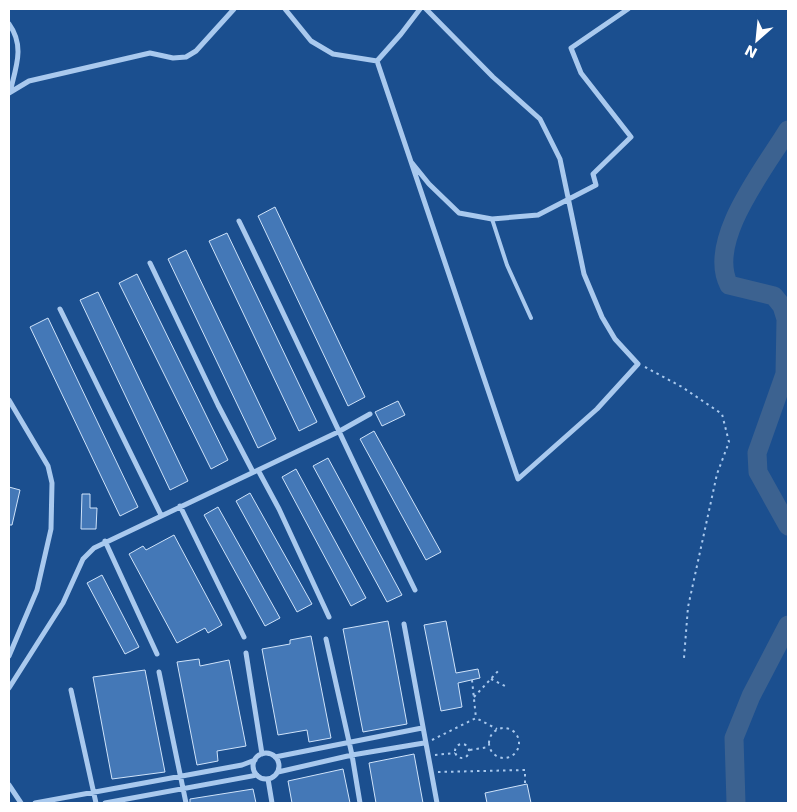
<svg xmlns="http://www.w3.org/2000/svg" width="797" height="812" font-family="'DejaVu Sans',sans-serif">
	<rect width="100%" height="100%" fill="#1b4f8f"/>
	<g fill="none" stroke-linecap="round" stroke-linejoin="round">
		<path stroke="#3c6290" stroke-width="19" d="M788,130C765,168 706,241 729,285L774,296L782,306L786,319L785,374L757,453L758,472L788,526
			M736,803L734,738L751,696L788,625"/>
	</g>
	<path fill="#4478b7" stroke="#cfe3fa" d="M275,207L365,397L348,406L258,216Z
		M227,233L317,422L299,431L209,241Z
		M186,250L276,439L258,448L168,259Z
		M137,274L228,460L211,469L119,283Z
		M98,292L188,481L170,490L80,300Z
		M48,318L138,507L120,516L30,327Z
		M398,401L405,415L382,426L375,412Z
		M374,431L441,552L426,560L360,439Z
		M328,458L402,595L387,602L313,466Z
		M296,469L366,598L351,606L282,477Z
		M9,487L20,490L12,525H9Z
		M250,493L312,604L297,612L236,501Z
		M82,494H90V508H97L96,529H81Z
		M218,507L280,618L265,626L204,515Z
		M174,535L222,625L208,633L205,628L177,643L129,554L143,546L146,550Z
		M102,575L139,647L125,654L87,583Z
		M388,621L407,724L363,732L343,629Z
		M446,621L456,673L478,669L480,678L458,683L462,707L441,711L424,625Z
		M311,636L331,738L309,742L307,730L278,735L262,649L290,644V640Z
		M199,659L200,666L229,660L246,746L217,751L218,761L197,765L177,662Z
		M145,670L165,772L112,779L93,677Z
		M414,754L423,803H376L369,763Z
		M343,769L350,803H292L288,781Z
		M527,784L531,803H487L485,793Z
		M253,789L256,803H190V799Z"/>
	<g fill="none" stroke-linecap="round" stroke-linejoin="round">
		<path stroke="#a9c9ee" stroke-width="2" stroke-dasharray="2.5 4" stroke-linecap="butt" d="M645,367L682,387L722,414L729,442L717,474L688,607L684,658
			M491,679L505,686
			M472,680L476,718
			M474,697L500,669
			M489 743a15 15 0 1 1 30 0a15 15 0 1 1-30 0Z
			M432,740L476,718L497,729
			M455 751a7 7 0 1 1 14 0a7 7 0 1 1-14 0Z
			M470,750L489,747
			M435,755L455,753
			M438,772L525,770V785"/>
		<path stroke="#a9c9ee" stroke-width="4" d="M492,219L507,265L531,318"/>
		<path stroke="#a9c9ee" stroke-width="5" d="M285,9L311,41L333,54L377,61
			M9,24C25,46 16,67 10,92
			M377,61L518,479L597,409L638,364L615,339L602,317L584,274L560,159L540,119L493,77L426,9
			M377,61L401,34L420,9
			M9,93L29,81L150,53L173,58L186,57L196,51L234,9
			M412,163L429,184L459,213L492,219L538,215L596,185L593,174L631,137L581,73L571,48L628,9
			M239,221C299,344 355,468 415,590
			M150,263L218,405L253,472
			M60,309L161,515
			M9,400L48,466L52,483L51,529L37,590L9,656
			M258,470L279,509L329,617
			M180,506L244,637
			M105,541L157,654
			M404,624L437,803
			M326,639L352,755L360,803
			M246,653L262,754
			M159,672L186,803
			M9,688L63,603L83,559L94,548L338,432L370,414
			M71,690L96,803
			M253 766a13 13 0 1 1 26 0a13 13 0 1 1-26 0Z
			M275,757L422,728
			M278,772L352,755L424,743
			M268,779L272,803
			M9,785L21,803
			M35,803L242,765L255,760
			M105,803L257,775"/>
	</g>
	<rect width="797" height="812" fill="none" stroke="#ffffff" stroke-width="20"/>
	<g transform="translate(757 40) rotate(207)" stroke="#1b4f8f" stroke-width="4" paint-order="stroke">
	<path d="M0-4L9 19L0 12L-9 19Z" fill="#ffffff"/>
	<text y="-8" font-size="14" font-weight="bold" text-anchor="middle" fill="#ffffff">N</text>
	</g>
</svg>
